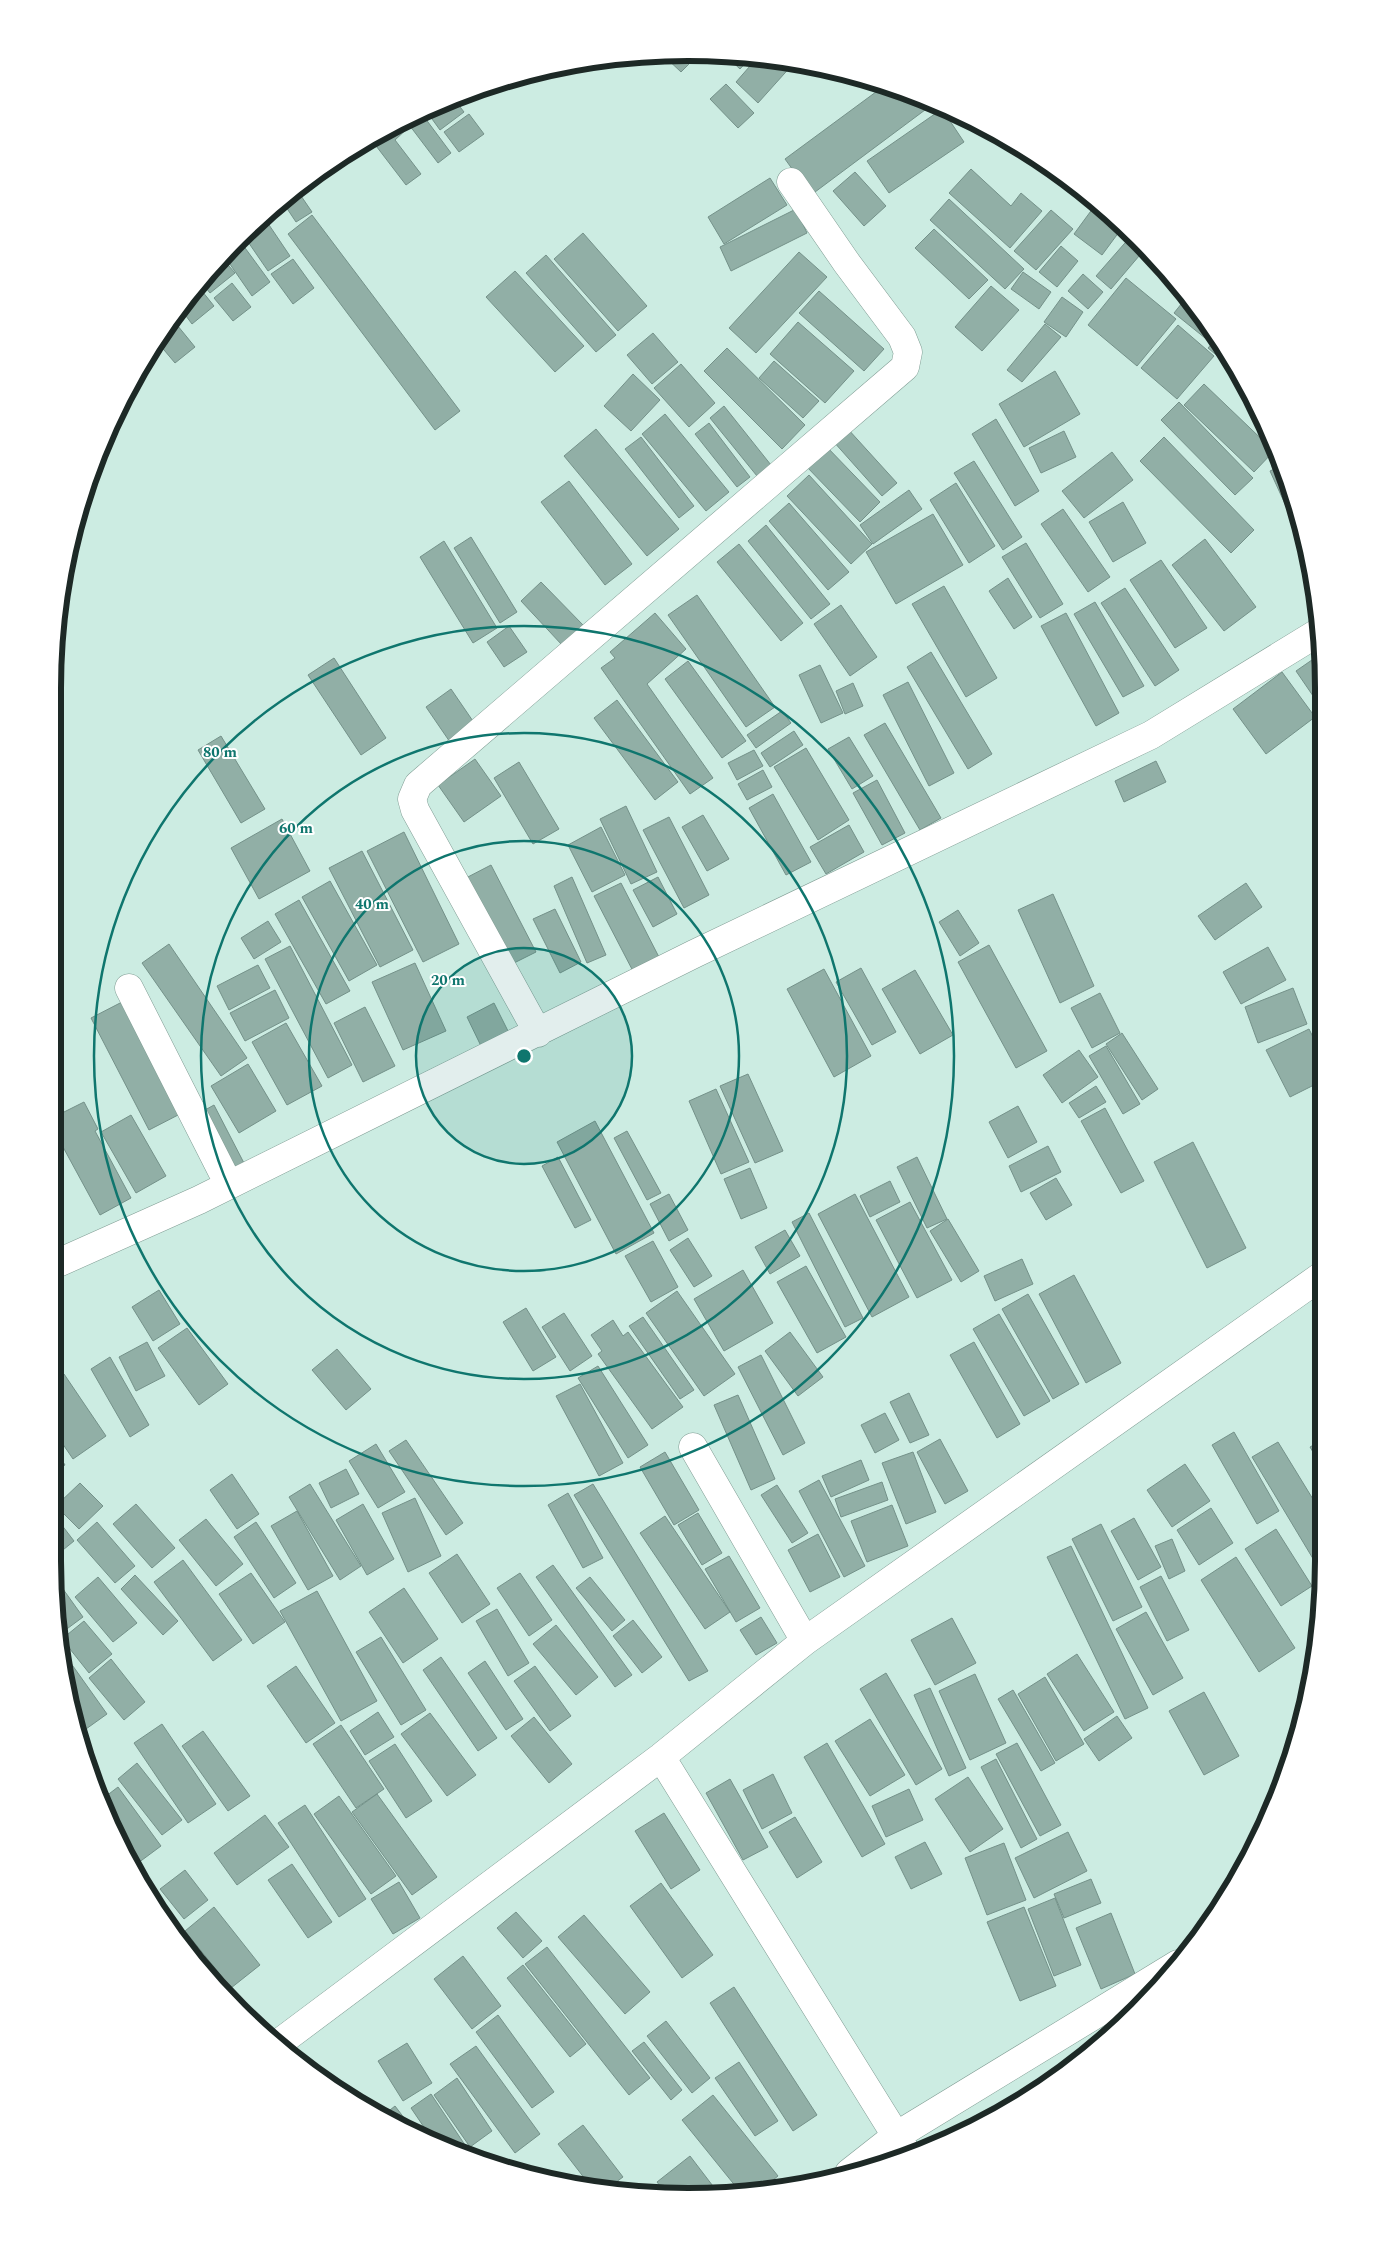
<svg xmlns="http://www.w3.org/2000/svg" width="1376" height="2249" font-family="Spectral,serif">
	<rect width="100%" height="100%" fill="#ccece2"/>
	<path fill="#91afa6" stroke="#749189" d="M724,54H729L751,57L740,69Z
		M698,55L681,72L664,56Z
		M757,58L793,64L758,103L736,82Z
		M726,84L754,113L738,128L710,99Z
		M884,86L933,104L811,195L785,159Z
		M454,99L464,112L440,130L427,112Z
		M942,109L964,142L889,193L867,161Z
		M422,114L451,153L438,163L410,126L395,140L421,174L406,185L370,138Z
		M469,114L484,134L459,152L444,132Z
		M971,169L1011,206L1021,193L1042,211L1010,248L949,193Z
		M855,172L886,206L864,226L833,191Z
		M770,178L787,205L724,244L708,217Z
		M297,190L312,212L296,222L282,201Z
		M949,199L1024,269L1005,289L930,220Z
		M1096,204L1122,228L1102,255L1074,234Z
		M796,209L807,233L731,271L720,247Z
		M1051,210L1073,229L1036,270L1014,251Z
		M312,215L460,411L435,430L288,234Z
		M263,216L290,256L268,271L244,236Z
		M934,229L988,280L969,299L915,248Z
		M583,233L647,306L618,331L554,259Z
		M1131,236L1145,249L1111,289L1096,276Z
		M240,241L270,282L252,296L225,257Z
		M1061,246L1078,261L1057,287L1039,272Z
		M799,252L827,277L756,353L729,328Z
		M546,255L616,335L596,352L526,273Z
		M223,259L235,273L210,293L201,282Z
		M293,259L314,288L293,304L271,274Z
		M515,271L584,346L555,372L486,297Z
		M1023,272L1051,292L1039,309L1011,289Z
		M1083,274L1103,292L1088,309L1068,291Z
		M1126,278L1176,319L1137,366L1088,325Z
		M232,283L251,307L233,321L214,298Z
		M198,286L214,306L192,324L180,308Z
		M991,286L1019,310L982,351L955,327Z
		M819,291L884,349L864,371L799,313Z
		M1062,297L1083,312L1066,337L1044,322Z
		M1186,298L1210,331L1205,338L1174,313Z
		M173,320L195,347L175,363L159,344Z
		M798,322L854,371L825,403L770,354Z
		M1045,324L1061,337L1022,382L1007,370Z
		M1178,325L1214,356L1177,399L1141,368Z
		M653,333L678,362L652,384L627,355Z
		M1216,339L1238,371L1241,376L1208,348Z
		M158,346L162,351L149,361Z
		M727,348L805,425L782,449L704,371Z
		M774,361L819,401L803,418L759,378Z
		M681,364L715,403L689,427L654,388Z
		M1055,371L1080,414L1024,447L999,404Z
		M633,374L660,400L631,431L604,406Z
		M1204,384L1274,451L1254,472L1184,405Z
		M1179,402L1253,478L1235,495L1161,420Z
		M724,406L771,465L757,476L710,418Z
		M665,414L729,492L706,511L642,434Z
		M996,419L1039,491L1015,506L972,434Z
		M709,423L750,477L737,487L695,434Z
		M847,428L897,483L882,496L833,441Z
		M596,429L679,529L647,556L564,456Z
		M1064,431L1076,457L1041,473L1029,448Z
		M641,437L694,506L679,518L625,449Z
		M1164,437L1254,530L1231,553L1140,461Z
		M825,445L880,502L860,522L805,465Z
		M1112,452L1133,480L1084,518L1062,491Z
		M974,461L1022,537L1003,550L954,473Z
		M1281,466L1290,484L1301,539L1270,471Z
		M809,475L872,544L851,564L787,496Z
		M569,481L632,564L605,585L541,502Z
		M956,483L995,546L969,563L930,500Z
		M909,490L922,509L873,544L860,525Z
		M1123,502L1146,543L1113,562L1089,522Z
		M789,503L849,572L828,590L769,521Z
		M1063,509L1110,577L1088,592L1041,524Z
		M933,514L963,565L896,604L866,552Z
		M766,525L830,604L811,619L748,541Z
		M471,537L517,612L500,623L454,548Z
		M1205,539L1256,607L1224,631L1172,565Z
		M444,541L497,628L473,643L420,557Z
		M1026,543L1063,604L1040,618L1002,557Z
		M739,544L803,623L781,641L717,562Z
		M1161,560L1207,628L1175,648L1130,580Z
		M1008,578L1032,617L1014,629L989,591Z
		M541,582L583,625L562,645L521,601Z
		M944,586L997,678L966,697L912,604Z
		M1125,588L1179,670L1155,686L1101,603Z
		M697,595L775,707L746,727L668,615Z
		M1095,602L1144,686L1123,697L1074,614Z
		M841,605L877,657L850,676L814,624Z
		M655,613L686,649L647,684L713,778L690,794L601,668L615,658L610,652Z
		M1066,613L1119,713L1096,726L1041,626Z
		M509,626L527,652L504,667L487,642Z
		M931,652L992,754L968,769L907,667Z
		M1322,653V709L1296,671Z
		M334,658L386,738L361,755L308,675Z
		M688,661L746,741L722,758L665,679Z
		M820,665L843,713L821,723L799,675Z
		M1282,672L1315,717L1266,754L1233,709Z
		M908,682L954,773L929,786L883,695Z
		M853,683L863,706L845,714L836,691Z
		M451,689L477,727L452,745L426,707Z
		M617,700L678,782L655,800L594,718Z
		M782,711L791,723L756,748L747,735Z
		M885,723L941,818L920,830L864,735Z
		M794,731L803,745L770,767L761,753Z
		M221,736L265,809L241,823L198,750Z
		M849,737L873,776L852,789L828,749Z
		M806,748L849,820L818,840L774,767Z
		M754,750L763,766L737,780L728,763Z
		M475,759L501,796L464,822L438,785Z
		M1156,761L1166,782L1124,802L1115,781Z
		M519,762L559,829L533,844L494,778Z
		M763,770L772,787L747,800L738,784Z
		M877,780L905,833L882,845L853,793Z
		M773,794L811,862L786,875L749,808Z
		M626,806L657,872L631,884L600,819Z
		M1321,807V821L1315,813Z
		M703,815L729,859L707,871L682,827Z
		M669,817L709,895L684,908L643,830Z
		M282,819L310,871L259,899L231,848Z
		M849,825L864,852L826,874L810,847Z
		M601,827L625,875L592,892L568,845Z
		M404,832L459,944L423,962L367,851Z
		M362,851L413,950L380,967L329,868Z
		M491,865L536,952L508,966L464,879Z
		M572,877L606,955L587,963L554,886Z
		M658,877L677,914L653,927L633,890Z
		M330,881L377,965L349,981L302,897Z
		M621,883L661,961L635,975L594,896Z
		M1246,883L1262,907L1215,940L1198,916Z
		M1053,894L1094,986L1060,1003L1018,910Z
		M299,900L350,991L326,1004L275,914Z
		M555,909L581,962L560,973L533,919Z
		M958,910L979,943L960,956L939,922Z
		M268,921L281,942L254,959L241,938Z
		M169,944L247,1058L221,1076L142,963Z
		M989,945L1047,1051L1016,1068L958,962Z
		M290,946L352,1065L328,1078L265,959Z
		M1268,947L1286,980L1241,1004L1223,972Z
		M415,963L446,1031L403,1050L372,982Z
		M258,965L270,988L229,1010L217,986Z
		M861,968L896,1032L872,1045L836,982Z
		M824,969L871,1056L834,1077L787,989Z
		M915,970L953,1035L920,1054L882,989Z
		M1293,988L1307,1024L1258,1043L1245,1007Z
		M275,990L289,1018L245,1041L230,1013Z
		M1100,993L1120,1033L1092,1048L1071,1008Z
		M122,1002L180,1114L149,1130L91,1018Z
		M494,1003L509,1033L481,1046L467,1017Z
		M365,1007L395,1066L363,1082L334,1023Z
		M286,1023L322,1086L287,1105L252,1042Z
		M1309,1029L1320,1051V1082L1290,1097L1266,1050Z
		M1122,1033L1158,1089L1142,1100L1106,1044Z
		M1106,1046L1140,1104L1123,1114L1089,1056Z
		M1079,1050L1098,1077L1062,1103L1043,1075Z
		M248,1064L276,1111L239,1133L211,1086Z
		M748,1074L783,1151L755,1163L720,1086Z
		M1096,1086L1106,1102L1079,1118L1069,1103Z
		M716,1089L749,1162L721,1174L689,1101Z
		M84,1102L98,1129L95,1131L131,1198L100,1215L63,1147L58,1150V1115Z
		M214,1105L245,1165L227,1175L196,1115Z
		M1018,1106L1037,1142L1008,1158L989,1122Z
		M1105,1108L1144,1181L1121,1193L1081,1121Z
		M131,1115L166,1176L136,1193L101,1132Z
		M595,1121L654,1233L616,1254L557,1142Z
		M627,1131L661,1193L647,1200L614,1138Z
		M1193,1142L1246,1248L1207,1268L1154,1162Z
		M1048,1146L1061,1172L1021,1192L1009,1166Z
		M558,1157L591,1220L575,1228L542,1166Z
		M917,1157L947,1219L927,1228L897,1167Z
		M750,1168L767,1208L741,1219L724,1179Z
		M1056,1178L1072,1205L1046,1220L1030,1193Z
		M890,1181L900,1202L870,1217L860,1196Z
		M669,1194L688,1230L669,1241L650,1204Z
		M855,1194L909,1297L872,1317L818,1214Z
		M910,1202L952,1280L917,1298L876,1220Z
		M809,1213L863,1318L845,1327L792,1222Z
		M948,1219L979,1271L961,1282L930,1231Z
		M785,1230L800,1256L770,1274L755,1247Z
		M688,1238L712,1276L694,1287L670,1250Z
		M653,1241L678,1287L651,1302L625,1256Z
		M1022,1259L1033,1284L995,1301L984,1276Z
		M806,1266L846,1337L817,1353L777,1282Z
		M743,1270L773,1323L724,1351L694,1299Z
		M1074,1275L1121,1363L1086,1383L1039,1294Z
		M159,1290L180,1324L153,1341L132,1307Z
		M677,1291L735,1374L704,1396L646,1313Z
		M1028,1294L1079,1384L1053,1399L1002,1309Z
		M526,1308L556,1357L533,1371L503,1322Z
		M564,1313L592,1356L570,1371L542,1327Z
		M999,1314L1050,1401L1024,1416L973,1329Z
		M643,1317L694,1390L680,1399L629,1326Z
		M613,1320L623,1336L628,1332L683,1407L652,1429L598,1354L602,1351L591,1335Z
		M187,1328L228,1384L199,1405L158,1348Z
		M790,1332L823,1377L798,1396L765,1351Z
		M147,1342L165,1376L136,1391L119,1357Z
		M974,1342L1020,1424L997,1438L950,1355Z
		M337,1349L371,1389L346,1410L312,1370Z
		M761,1355L805,1443L783,1455L738,1367Z
		M110,1357L149,1425L130,1437L91,1369Z
		M598,1366L648,1445L628,1458L578,1378Z
		M64,1374L106,1436L73,1459L58,1437V1378Z
		M580,1384L623,1463L599,1476L556,1396Z
		M909,1393L929,1435L910,1443L890,1402Z
		M738,1395L775,1479L751,1490L714,1405Z
		M885,1413L899,1440L875,1453L861,1425Z
		M1234,1432L1279,1511L1257,1524L1212,1445Z
		M940,1439L968,1491L945,1504L917,1452Z
		M406,1440L463,1523L446,1535L389,1451Z
		M1278,1442L1319,1509L1318,1567L1252,1457Z
		M1319,1442V1462L1310,1447Z
		M376,1444L405,1492L378,1508L349,1461Z
		M665,1452L699,1510L674,1525L640,1467Z
		M913,1452L936,1512L906,1524L882,1463Z
		M58,1454L65,1465L58,1469Z
		M861,1460L869,1480L831,1497L822,1476Z
		M1185,1464L1210,1501L1172,1527L1147,1490Z
		M346,1469L359,1494L331,1508L319,1483Z
		M232,1474L259,1514L237,1529L210,1490Z
		M819,1480L865,1566L844,1577L799,1491Z
		M882,1482L888,1500L841,1517L835,1499Z
		M80,1483L103,1506L79,1529L58,1508V1504Z
		M310,1484L361,1566L340,1580L289,1497Z
		M593,1484L708,1671L689,1681L574,1495Z
		M777,1485L808,1533L792,1543L761,1495Z
		M568,1493L603,1558L583,1568L548,1505Z
		M415,1498L441,1556L408,1572L382,1513Z
		M136,1504L175,1548L152,1568L113,1524Z
		M363,1504L394,1559L367,1575L336,1520Z
		M892,1505L908,1546L867,1562L851,1521Z
		M1211,1508L1233,1543L1199,1565L1177,1530Z
		M297,1511L333,1576L308,1590L271,1526Z
		M698,1513L722,1553L702,1565L678,1525Z
		M665,1516L730,1612L705,1629L640,1533Z
		M1134,1518L1161,1567L1138,1580L1111,1531Z
		M206,1519L243,1564L216,1586L179,1540Z
		M97,1522L135,1566L115,1583L77,1540Z
		M256,1522L296,1583L274,1598L234,1537Z
		M61,1524L74,1541L58,1554V1526Z
		M1101,1524L1142,1607L1113,1621L1072,1539Z
		M1276,1529L1312,1586L1281,1606L1245,1549Z
		M818,1534L840,1577L810,1592L788,1550Z
		M1172,1539L1185,1571L1169,1579L1155,1546Z
		M1071,1546L1148,1708L1125,1719L1047,1557Z
		M457,1554L490,1604L462,1623L429,1573Z
		M729,1556L760,1608L736,1622L705,1569Z
		M1236,1557L1295,1648L1259,1672L1201,1580Z
		M183,1560L242,1640L213,1661L154,1582Z
		M553,1565L632,1675L615,1687L536,1577Z
		M251,1573L285,1622L253,1644L219,1594Z
		M520,1573L552,1620L529,1636L497,1588Z
		M135,1575L178,1621L163,1635L121,1589Z
		M1161,1576L1189,1630L1167,1641L1140,1587Z
		M98,1577L137,1623L113,1642L75,1597Z
		M590,1577L625,1620L612,1631L576,1588Z
		M58,1582L83,1617L60,1634L58,1631Z
		M404,1588L438,1639L403,1663L369,1612Z
		M317,1591L377,1701L341,1721L280,1611Z
		M497,1609L529,1663L508,1676L476,1621Z
		M1146,1612L1183,1678L1153,1695L1116,1629Z
		M761,1617L777,1643L756,1655L740,1630Z
		M952,1618L976,1663L935,1685L911,1640Z
		M633,1620L662,1657L642,1673L613,1636Z
		M84,1621L112,1654L89,1673L62,1639Z
		M556,1625L598,1677L576,1695L533,1644Z
		M381,1637L426,1710L401,1725L356,1652Z
		M58,1645L107,1714L79,1734Z
		M1077,1654L1114,1712L1084,1731L1047,1674Z
		M441,1657L497,1738L478,1751L423,1670Z
		M111,1659L145,1702L124,1720L89,1678Z
		M485,1661L523,1719L506,1730L468,1673Z
		M296,1666L335,1723L306,1743L267,1686Z
		M535,1666L571,1716L550,1731L514,1681Z
		M886,1673L942,1769L916,1785L860,1689Z
		M975,1674L1006,1743L970,1760L939,1691Z
		M1045,1677L1084,1744L1056,1761L1018,1694Z
		M930,1688L966,1768L949,1776L914,1695Z
		M1013,1690L1055,1763L1041,1771L998,1699Z
		M1204,1692L1239,1756L1204,1775L1169,1711Z
		M378,1712L394,1737L365,1755L350,1731Z
		M430,1713L476,1775L447,1796L401,1734Z
		M1117,1716L1132,1738L1099,1761L1084,1739Z
		M534,1717L572,1764L549,1783L511,1736Z
		M870,1719L905,1775L870,1796L835,1741Z
		M162,1724L216,1804L188,1823L134,1743Z
		M341,1725L384,1789L356,1808L313,1744Z
		M203,1731L250,1796L228,1811L182,1746Z
		M827,1743L885,1844L862,1857L804,1757Z
		M1017,1743L1061,1825L1040,1836L996,1754Z
		M395,1744L432,1801L406,1818L369,1761Z
		M996,1759L1037,1839L1021,1848L981,1767Z
		M137,1763L182,1820L162,1835L118,1779Z
		M773,1774L792,1813L762,1829L743,1790Z
		M968,1777L1003,1829L970,1852L935,1799Z
		M730,1779L768,1847L743,1860L706,1793Z
		M118,1787L161,1846L138,1863L112,1827L101,1800Z
		M909,1789L923,1820L886,1837L872,1806Z
		M377,1794L437,1877L412,1895L352,1812Z
		M339,1796L396,1876L371,1894L314,1814Z
		M305,1805L366,1899L339,1917L278,1823Z
		M664,1813L700,1870L671,1889L635,1831Z
		M265,1815L289,1847L237,1885L214,1853Z
		M795,1817L822,1862L797,1878L769,1832Z
		M1068,1832L1087,1871L1034,1898L1015,1858Z
		M925,1842L942,1874L911,1889L895,1857Z
		M1004,1843L1026,1900L987,1915L965,1858Z
		M292,1864L332,1922L308,1938L268,1880Z
		M185,1870L208,1900L184,1919L160,1889Z
		M1091,1879L1101,1903L1064,1918L1054,1894Z
		M399,1882L420,1918L393,1934L371,1899Z
		M661,1883L713,1955L682,1978L630,1906Z
		M1055,1898L1081,1965L1054,1976L1028,1909Z
		M214,1907L260,1965L231,1988L185,1931Z
		M1024,1907L1056,1986L1020,2001L987,1922Z
		M516,1912L542,1941L523,1958L497,1928Z
		M1111,1913L1135,1974L1101,1989L1076,1928Z
		M584,1915L650,1992L625,2014L558,1937Z
		M547,1947L650,2078L629,2095L525,1964Z
		M463,1956L501,2006L472,2029L434,1979Z
		M523,1965L586,2044L570,2057L507,1978Z
		M734,1987L817,2115L793,2131L710,2003Z
		M498,2015L554,2092L532,2108L476,2032Z
		M666,2021L710,2078L692,2093L647,2036Z
		M644,2042L682,2090L671,2100L632,2051Z
		M407,2043L432,2083L403,2101L378,2061Z
		M476,2046L540,2134L515,2153L450,2064Z
		M739,2062L778,2121L755,2136L715,2078Z
		M457,2078L492,2131L470,2147L434,2095Z
		M431,2094L473,2157L430,2136L411,2108Z
		M713,2095L778,2176L758,2192L741,2193L682,2120Z
		M395,2106L411,2127L385,2114Z
		M583,2125L623,2177L604,2191L592,2188L558,2144Z
		M690,2156L719,2194L688,2196L667,2195L657,2182Z
		M625,2184L631,2193L614,2192Z"/>
	<g fill="none" stroke-linecap="round" stroke-linejoin="round">
		<g stroke="#809d94" stroke-width="29">
			<path id="minor" d="M129,988L229,1185
				M538,1033L415,810L412,799L418,785L905,367L908,352L902,337L846,262L791,182
				M58,1263L199,1200L694,954L1151,735L1319,632
				M693,1447L805,1641
				M661,1757L908,2155
				M279,2043L661,1757L805,1641L1320,1277
				M849,2173L896,2136L1178,1964"/>
		</g>
		<use href="#minor" stroke="#fff" stroke-width="28"/>
	</g>
	<circle cx="524" cy="1056" r="108" fill="#0f766e" fill-opacity=".12"/>
	<g fill="none" stroke="#0f766e" stroke-width="2.5">
		<circle cx="524" cy="1056" r="108"/>
		<circle cx="524" cy="1056" r="215"/>
		<circle cx="524" cy="1056" r="323"/>
		<circle cx="524" cy="1056" r="430"/>
	</g>
	<path d="M0 0H1376V2249H0ZM688 61H688A627 627 0 0 1 1315 688V1561A627 627 0 0 1 688 2188H688A627 627 0 0 1 61 1561V688A627 627 0 0 1 688 61Z" fill="#fff" fill-rule="evenodd"/>
	<path fill="none" stroke="#1d2926" stroke-width="6" d="M688 61H688A627 627 0 0 1 1315 688V1561A627 627 0 0 1 688 2188H688A627 627 0 0 1 61 1561V688A627 627 0 0 1 688 61Z"/>
	<circle cx="524" cy="1056" r="8" fill="#0f766e" stroke="#fff" stroke-width="2.5"/>
	<g font-size="15" text-anchor="middle" font-weight="bold" fill="#0f766e" stroke="#fff" stroke-width="4" stroke-linejoin="round" paint-order="stroke">
		<text x="220" y="757">80 m</text>
		<text x="296" y="833">60 m</text>
		<text x="372" y="909">40 m</text>
		<text x="448" y="985">20 m</text>
	</g>
</svg>
